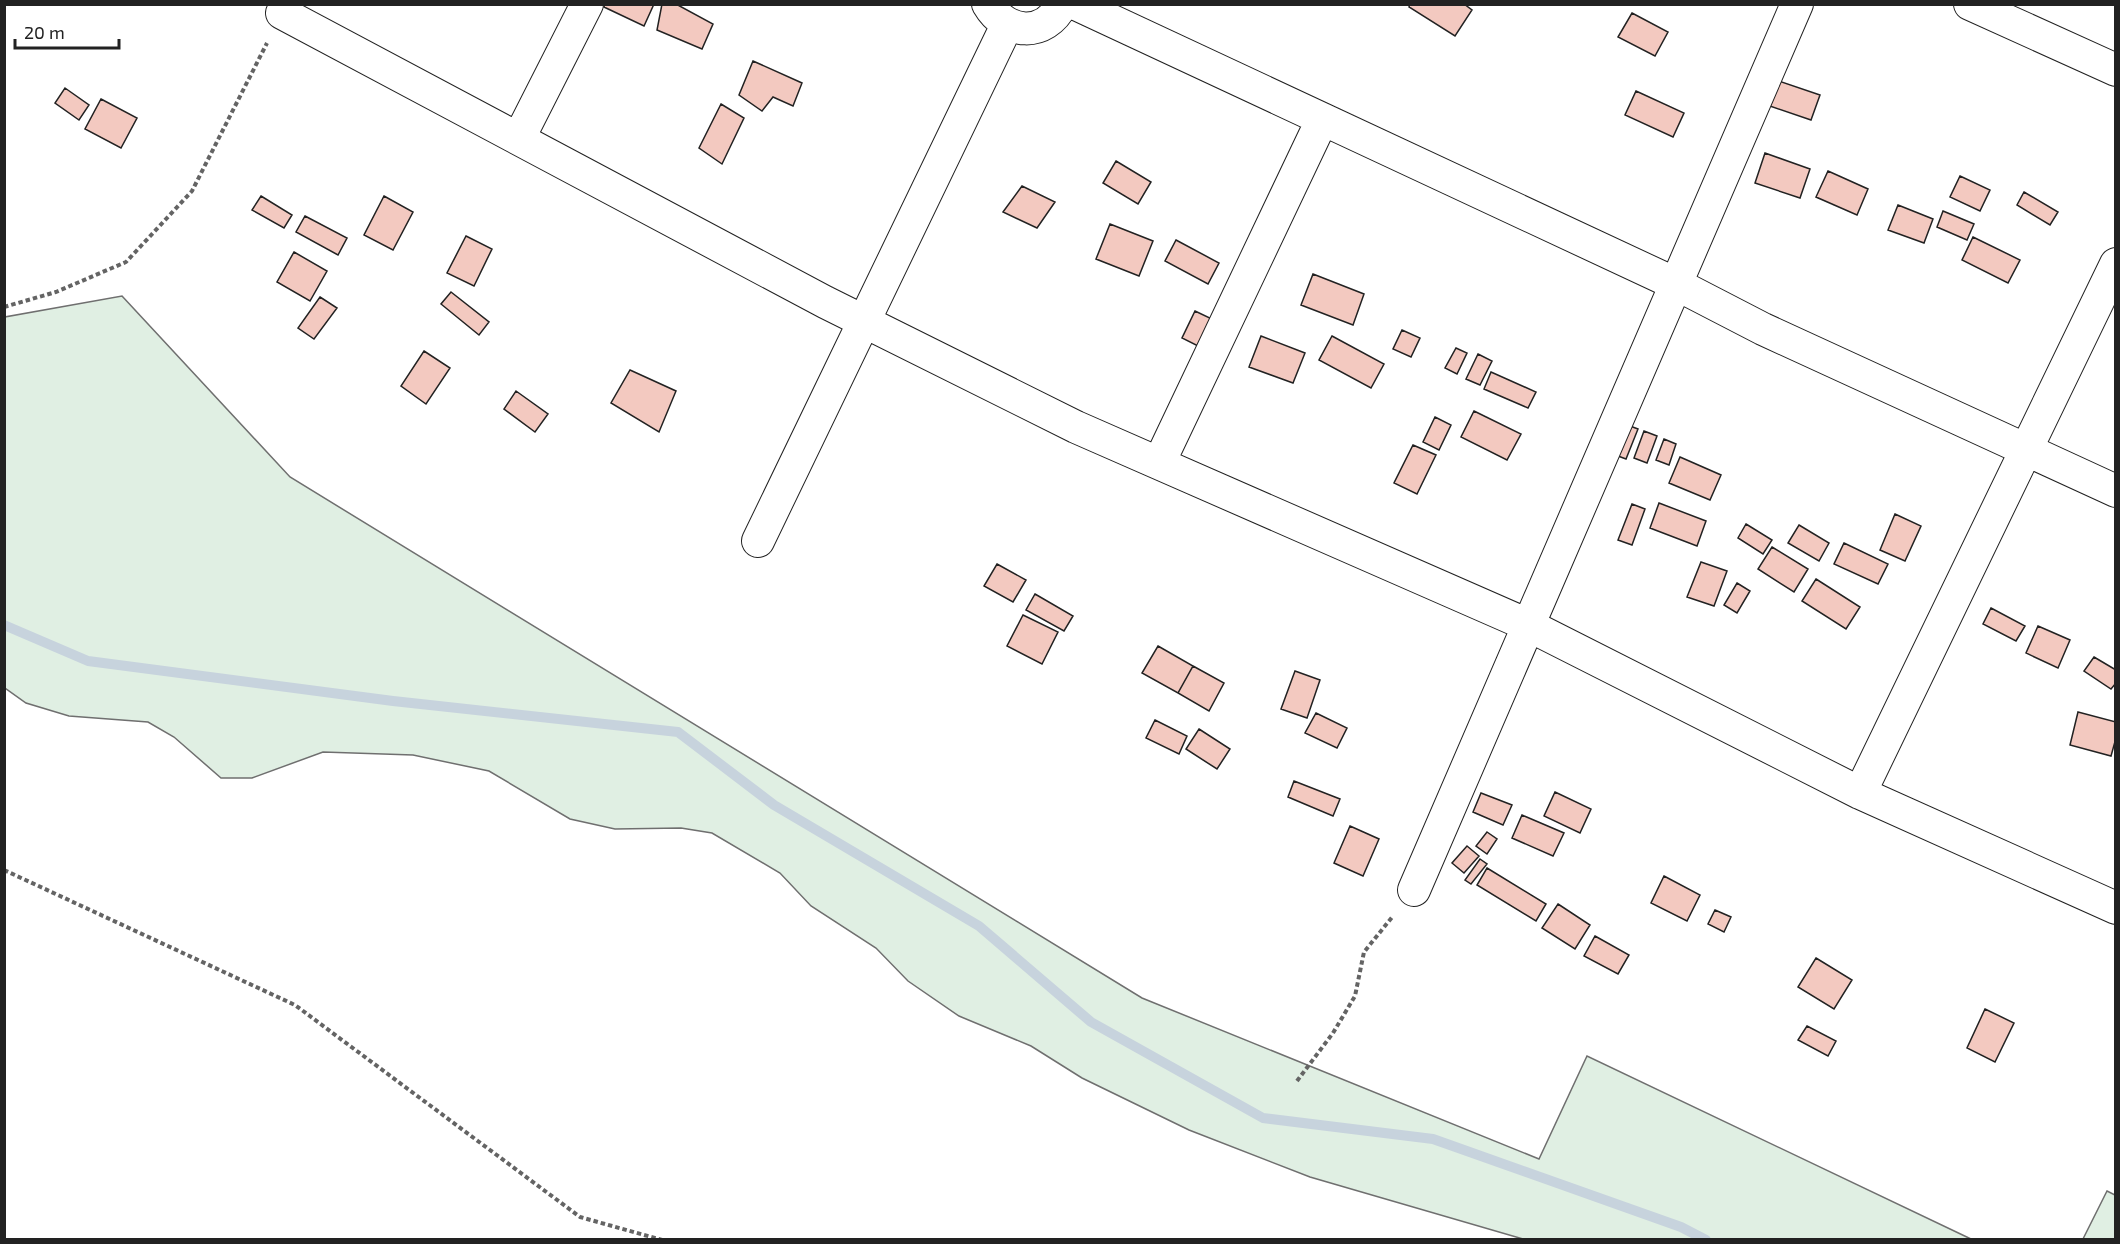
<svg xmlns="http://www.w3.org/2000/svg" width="2120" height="1244" font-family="'Exo 2',sans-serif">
	<rect width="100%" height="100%" fill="#fff"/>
	<path fill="#e0efe3" stroke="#6f6f6f" stroke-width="1.5" d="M122,296L290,477L1142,998L1539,1159L1587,1056L1971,1239H1523L1310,1177L1189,1130L1082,1078L1031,1046L959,1016L908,981L876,948L811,906L780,873L712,833L681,828L615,829L570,819L489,771L413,755L323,752L252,778H221L174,737L148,722L69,716L26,703L5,688V317Z
		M2107,1191L2115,1195V1239H2083Z"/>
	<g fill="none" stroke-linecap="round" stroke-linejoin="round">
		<path stroke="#c7d3dd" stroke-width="10" d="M4,625L88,661L393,701L678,732L774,805L979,926L1091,1022L1263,1118L1433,1139L1681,1227L1706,1240"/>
	</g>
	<path fill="#f3c9c0" stroke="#222" stroke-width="1.5" d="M605,4H654L644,26L604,7Z
		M662,4H676L713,24L702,49L657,30Z
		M1410,4H1464L1472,10L1455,36L1409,7Z
		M1632,13L1668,32L1655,56L1618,37Z
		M753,61L802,83L793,106L773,97L762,111L739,95Z
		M1776,80L1820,95L1811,120L1767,105Z
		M65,88L89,105L79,120L55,103Z
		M1636,91L1684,113L1673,137L1625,115Z
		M101,99L137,118L121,148L85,129Z
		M721,104L744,118L722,164L699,148Z
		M1765,153L1810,169L1800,198L1755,183Z
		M1116,161L1151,182L1138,204L1103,183Z
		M1828,171L1868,189L1857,215L1816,197Z
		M1960,176L1990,190L1980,211L1950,197Z
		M1022,186L1055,202L1037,228L1003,212Z
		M2024,192L2058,212L2050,225L2017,205Z
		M261,196L292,215L284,228L252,210Z
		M384,196L413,212L393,250L364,235Z
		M1898,205L1933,219L1924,243L1888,230Z
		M1943,211L1974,224L1967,240L1937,227Z
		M305,216L347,238L338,255L296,232Z
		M1110,224L1153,241L1139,276L1096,259Z
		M466,236L492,249L474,286L447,273Z
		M1973,237L2020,260L2008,283L1962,260Z
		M1176,240L1219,263L1208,284L1165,261Z
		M294,252L327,271L310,301L277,282Z
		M1313,274L1364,294L1353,325L1301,305Z
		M451,292L489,322L479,335L441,304Z
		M320,297L337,308L314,339L298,328Z
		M1195,311L1212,319L1200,347L1182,338Z
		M1402,330L1420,338L1411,357L1393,349Z
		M1261,336L1305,353L1293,383L1249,367Z
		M1332,336L1384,364L1371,388L1319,360Z
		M1456,348L1467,353L1457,374L1445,368Z
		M424,351L450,368L426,404L401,386Z
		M1478,354L1492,361L1480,385L1466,379Z
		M630,370L676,391L659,432L611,403Z
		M1491,372L1536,392L1528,408L1484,389Z
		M516,391L548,414L535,432L504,409Z
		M1474,411L1521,434L1507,460L1461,437Z
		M1435,417L1451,425L1439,450L1423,442Z
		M1622,423L1638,429L1626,459L1610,453Z
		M1644,431L1657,436L1647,463L1634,458Z
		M1664,439L1676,444L1669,465L1656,460Z
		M1413,445L1436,455L1417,494L1394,483Z
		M1680,457L1721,475L1710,500L1669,483Z
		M1659,503L1706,521L1697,546L1650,528Z
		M1632,504L1645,509L1632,545L1618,540Z
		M1895,514L1921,526L1905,561L1880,550Z
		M1746,524L1772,540L1763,554L1738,538Z
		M1799,525L1829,543L1819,561L1788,543Z
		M1844,543L1888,564L1878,584L1834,564Z
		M1772,547L1808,569L1794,592L1758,569Z
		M1701,562L1727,571L1714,606L1687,597Z
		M997,564L1026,580L1013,602L984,586Z
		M1816,579L1860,607L1846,629L1802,601Z
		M1737,583L1750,591L1737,613L1724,605Z
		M1035,594L1073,616L1064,631L1026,610Z
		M1991,608L2025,626L2016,641L1983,624Z
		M1023,615L1058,632L1042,664L1007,646Z
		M2038,626L2070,640L2058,668L2026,653Z
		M1158,646L1193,666L1178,693L1142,673Z
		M2094,657L2116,670V683L2111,689L2084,671Z
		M1193,666L1224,683L1209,711L1178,693Z
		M1295,671L1320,680L1307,718L1281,709Z
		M2078,712L2116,722V738L2111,756L2070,745Z
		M1316,713L1347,728L1337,748L1305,733Z
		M1155,720L1187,736L1179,754L1146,738Z
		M1199,729L1230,749L1217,769L1186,749Z
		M1294,781L1340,799L1333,816L1288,797Z
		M1555,792L1591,809L1580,833L1544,816Z
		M1481,793L1512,805L1503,825L1473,812Z
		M1522,815L1564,833L1553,856L1512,838Z
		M1350,826L1379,839L1363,876L1334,863Z
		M1487,832L1497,839L1487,854L1476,846Z
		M1467,846L1479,856L1464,873L1452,863Z
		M1480,859L1487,864L1471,884L1465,880Z
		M1487,868L1546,904L1536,921L1477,885Z
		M1664,876L1700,895L1687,921L1651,903Z
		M1558,904L1590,925L1575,949L1542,928Z
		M1715,910L1731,917L1724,932L1708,924Z
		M1595,936L1629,955L1618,974L1584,956Z
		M1816,958L1852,980L1834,1009L1798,987Z
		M1985,1009L2014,1023L1995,1062L1967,1048Z
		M1807,1026L1836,1041L1828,1056L1798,1040Z"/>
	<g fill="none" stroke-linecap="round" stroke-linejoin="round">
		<g stroke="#222" stroke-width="34">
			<path id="street" d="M988,4C1006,35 1045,38 1062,4
				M1076,4L1676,284L1763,329L2116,491
				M1970,4L2116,70
				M282,13L825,302L1076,427L1528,625L1860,793L2116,908
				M519,138L587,4
				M1159,463L1322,120
				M758,541L1007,25
				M1860,793L2116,264
				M1414,890L1797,4"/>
		</g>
		<path stroke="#646464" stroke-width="4" stroke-dasharray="4.5 3" stroke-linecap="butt" d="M4,307L56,292L126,262L192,191L267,43
			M4,870L295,1005L580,1217L662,1240
			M1297,1081L1333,1033L1355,996L1364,952L1393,916"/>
		<use href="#street" stroke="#fff" stroke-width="32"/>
	</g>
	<rect width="2120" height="1244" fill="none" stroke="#222222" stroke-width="12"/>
	<path d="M15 39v9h104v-9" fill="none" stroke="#222222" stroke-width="3"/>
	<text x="24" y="39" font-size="18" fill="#222222" stroke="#ffffff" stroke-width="4.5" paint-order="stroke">20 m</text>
</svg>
